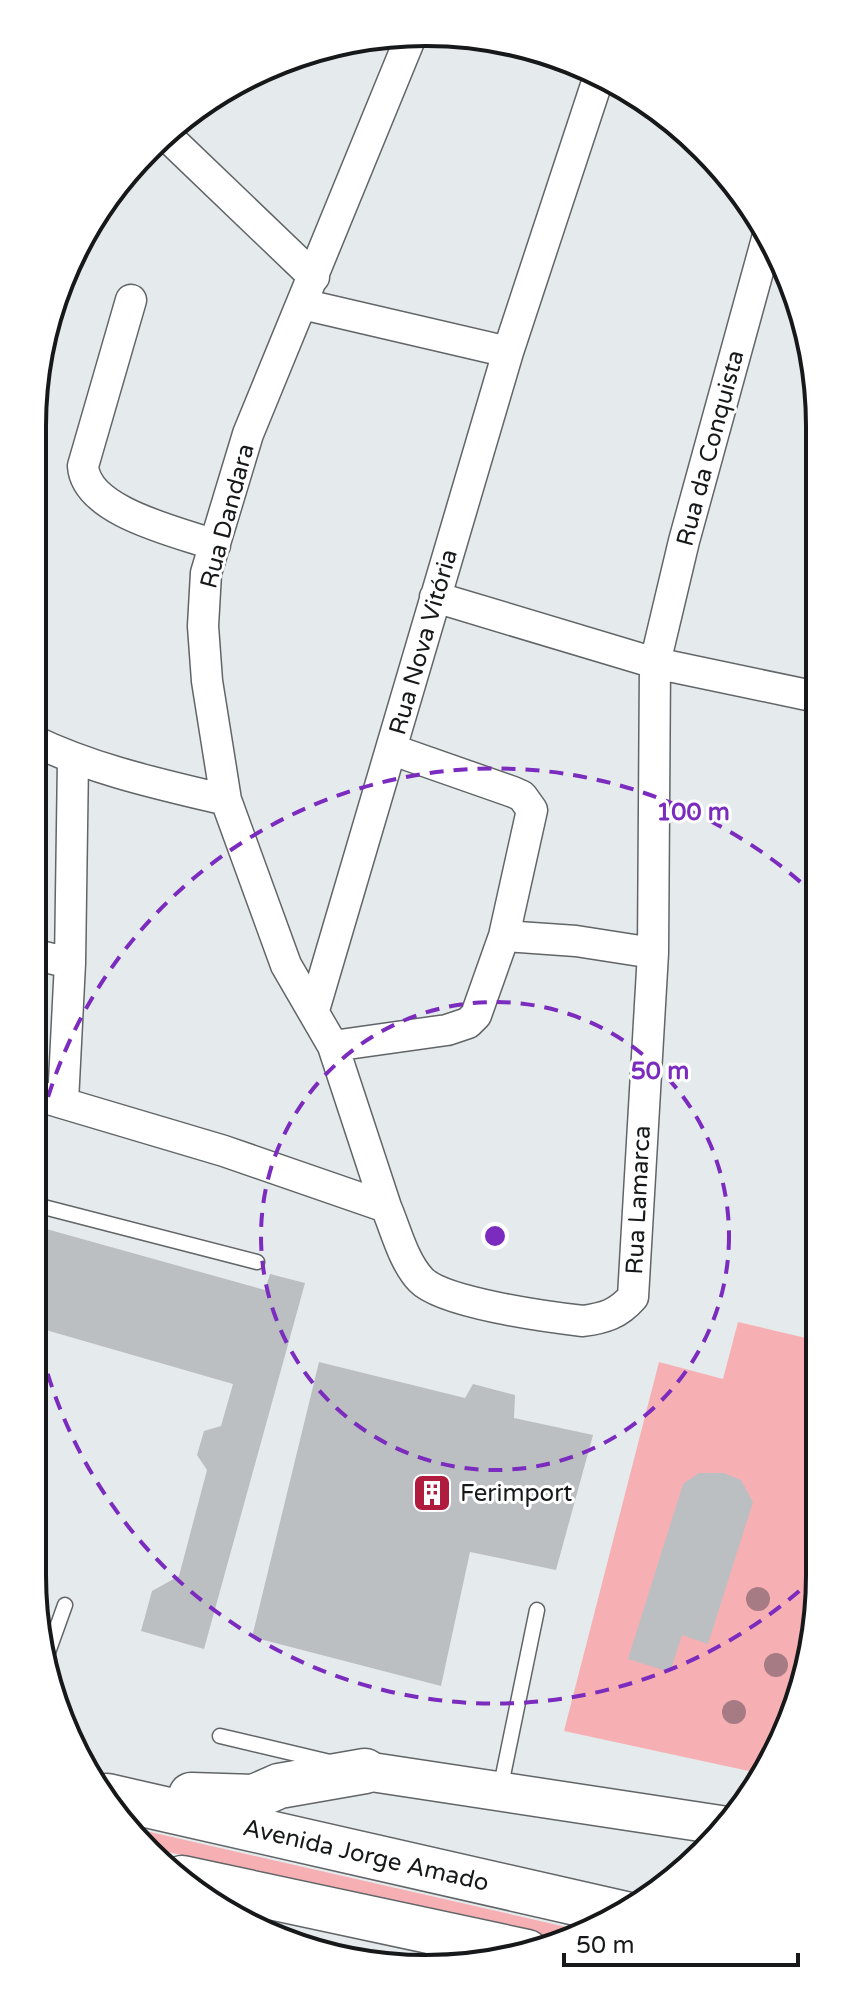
<svg xmlns="http://www.w3.org/2000/svg" width="852" height="2001" font-family="'Varela Round',sans-serif">
	<rect width="100%" height="100%" fill="#e5eaec"/>
	<path fill="#f6b0b4" d="M738,1322L819,1341L820,1575L799,1702L758,1773L564,1731L659,1362L723,1379Z
		M124,1826L584,1931L554,1942L143,1846L129,1834Z"/>
	<path fill="#bbbfc2" d="M32,1225L265,1290L270,1274L305,1283L204,1649L141,1631L152,1591L179,1576L207,1470L197,1455L204,1431L221,1426L233,1384L32,1326Z
		M319,1362L465,1398L473,1384L515,1395L514,1418L593,1435L556,1570L470,1552L441,1686L252,1637Z
		M699,1473H724L741,1480L753,1502L708,1644L682,1635L670,1672L628,1659L683,1484Z
		M308,1943L335,1947L334,1956L307,1946Z"/>
	<g fill="none" stroke-linecap="round" stroke-linejoin="round">
		<g stroke="#616567" stroke-width="17">
			<path id="service" d="M32,1204L257,1262
				M46,1658L65,1605
				M220,1736L330,1762
				M500,1790L537,1610"/>
		</g>
		<g stroke="#616567" stroke-width="33">
			<path id="minor" d="M168,137L314,277
				M131,300L83,466C86,512 178,532 215,545
				M302,304L508,352
				M435,597L655,663L817,697
				M32,740C94,770 159,784 226,800
				M504,936L576,941L653,953
				M32,954L70,963
				M314,1010L508,352L599,76
				M333,1046L447,1030L468,1023L476,1015L504,936L532,810L522,796L513,792L393,750
				M32,1094L224,1151L386,1207C396,1230 403,1261 421,1280C443,1303 548,1317 583,1321C605,1318 618,1314 633,1297L653,953L655,663L684,541L768,235
				M63,1102L70,963L73,760
				M386,1207L333,1046L286,965L226,800L207,681L203,626L206,573L248,434L412,34"/>
		</g>
		<g stroke="#616567" stroke-width="41">
			<path id="tertiary" d="M365,1771L727,1826"/>
		</g>
		<g stroke="#616567" stroke-width="47">
			<path id="primary" d="M191,1795L254,1797L279,1786L365,1771
				M107,1796L625,1914
				M182,1878L527,1952"/>
		</g>
		<use href="#service" stroke="#fff" stroke-width="14"/>
		<use href="#minor" stroke="#fff" stroke-width="30"/>
		<use href="#tertiary" stroke="#fff" stroke-width="38"/>
		<use href="#primary" stroke="#fff" stroke-width="44"/>
	</g>
	<g fill="#a67b83">
		<circle cx="758" cy="1599" r="12"/>
		<circle cx="776" cy="1665" r="12"/>
		<circle cx="734" cy="1712" r="12"/>
	</g>
	<g fill="none" stroke="#7b2cbf" stroke-width="4" stroke-dasharray="14 10">
		<circle cx="495" cy="1236" r="234"/>
		<path d="M817 1575A468 468 0 0 1 32 1305M32 1167A468 468 0 0 1 817 897"/>
	</g>
	<defs>
		<g id="building-square" transform="scale(2)"><rect x="-9" y="-9" width="18" height="18" rx="4" fill="#b01c3d" stroke="#fff"/><path d="M-4-6H4V6H1V3H-1V6H-4ZM-2.5-4.3h1.7v1.8h-1.7ZM.8-4.3h1.7v1.8H.8ZM-2.5-1h1.7V.8h-1.7ZM.8-1h1.7V.8H.8Z" fill="#fff"/></g>
	</defs>
	<g fill-rule="evenodd">
		<use href="#building-square" x="432" y="1493"/>
	</g>
	<g text-anchor="middle" stroke-width="6" stroke-linejoin="round" paint-order="stroke">
		<g font-size="24" fill="#171819" stroke="#fff">
			<text transform="translate(710 448) rotate(-75)" y="8">Rua da Conquista</text>
			<text transform="translate(227 516) rotate(-75)" y="8">Rua Dandara</text>
			<text transform="translate(423 642) rotate(-74)" y="8">Rua Nova Vitória</text>
			<text transform="translate(638 1200) rotate(-87)" y="8">Rua Lamarca</text>
			<text transform="translate(366 1855) rotate(13)" y="8">Avenida Jorge Amado</text>
		</g>
		<g font-size="24" fill="#171819" stroke="#fff" text-anchor="start">
			<text x="460" y="1501">Ferimport</text>
		</g>
	</g>
	<path d="M0 0H852V2001H0ZM426 46H426A380 380 0 0 1 806 426V1575A380 380 0 0 1 426 1955H426A380 380 0 0 1 46 1575V426A380 380 0 0 1 426 46Z" fill="#fff" fill-rule="evenodd"/>
	<path fill="none" stroke="#171819" stroke-width="4" d="M426 46H426A380 380 0 0 1 806 426V1575A380 380 0 0 1 426 1955H426A380 380 0 0 1 46 1575V426A380 380 0 0 1 426 46Z"/>
	<circle cx="495" cy="1236" r="12" fill="#7b2cbf" stroke="#fff" stroke-width="4"/>
	<g font-size="24" text-anchor="middle" font-weight="bold" fill="#7b2cbf" stroke="#fff" stroke-width="6" stroke-linejoin="round" paint-order="stroke">
		<text x="693" y="820">100 m</text>
		<text x="660" y="1079">50 m</text>
	</g>
	<path d="M564 1953v12h234v-12" fill="none" stroke="#171819" stroke-width="4"/>
	<text x="576" y="1953" font-size="24" fill="#171819" stroke="#ffffff" stroke-width="6" paint-order="stroke">50 m</text>
</svg>
